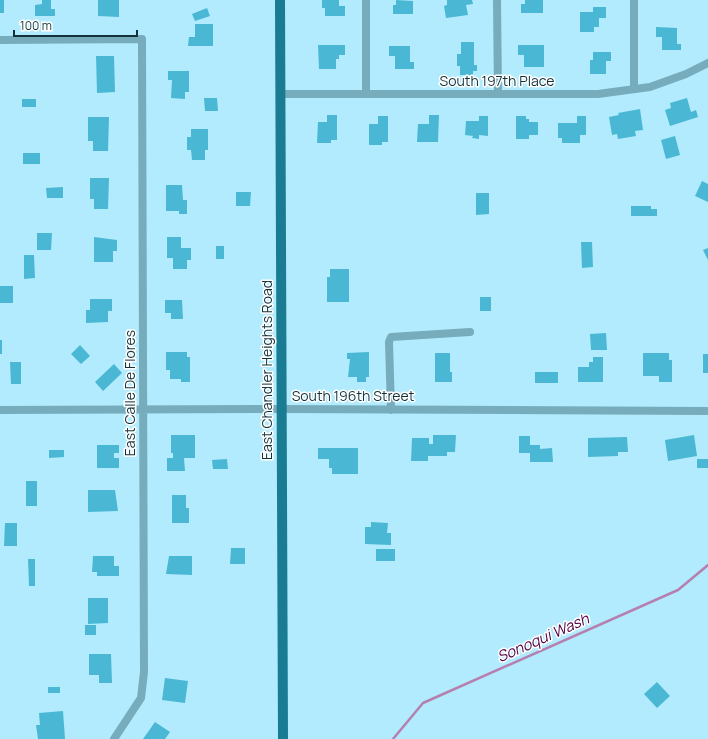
<svg xmlns="http://www.w3.org/2000/svg" width="708" height="739" font-family="Manrope,sans-serif">
	<rect width="100%" height="100%" fill="#b1ebfd"/>
	<g fill="none" stroke-linecap="round" stroke-linejoin="round">
		<path stroke="#b580b0" stroke-width="2.5" d="M393,739L423,703L678,590L708,565"/>
	</g>
	<path fill="#4ab8d4" d="M0,0H4V13H0Z
		M42,0H51V9H55V16H35V5L42,4Z
		M98,0H119V17L98,16Z
		M322,0H339V6H345V16H325V8H322Z
		M396,0L413,1V14H393V5H396Z
		M447,0H472L473,4L466,5L468,15L446,18L444,6L447,5Z
		M525,0H543V13H521V4H525Z
		M593,7H606V18H599V27H594V32H580V12H593Z
		M207,8L210,16L195,21L192,14Z
		M195,24H213V46H188L189,37H195Z
		M656,27L677,28V44H681V50H662V37H656Z
		M461,42H474V65H477V71H473V75H460V66H457V54H461Z
		M318,45H345V55H339V59H336V69H319Z
		M518,45H544V67H524V55H518Z
		M389,46H410V62H414V69H395V56H389Z
		M593,52H611V61H606V74H590V60H593Z
		M96,56H114L115,92L97,93Z
		M168,71H189V92H185V99L171,98L172,80H168Z
		M204,98H217L218,111H205Z
		M687,98L691,112L696,110L698,117L670,126L665,110L671,108L670,103Z
		M22,99H36V107H22Z
		M640,109L643,130L635,131L636,136L618,139L617,134L612,135L609,117L619,115L618,113Z
		M327,115H337V140H331V143H317L318,122H327Z
		M429,115H439L438,142H417L418,124H429Z
		M378,116H388V142H382V145H369V124H378Z
		M479,116H488V136L479,135V139L472,138L473,136L465,135L466,121H479Z
		M516,116H526V119H529V122H538V135H529V139H516Z
		M577,116H586V135H580V143H562V138H558V123H577Z
		M88,117H109L108,151H93V141H88Z
		M191,129H208V150H205V160H192L191,150H187V137H191Z
		M675,136L680,155L666,159L661,140Z
		M23,153H40V164H23Z
		M90,178H109L108,209H94V199H90Z
		M702,181L708,184V202L695,196Z
		M166,185H182L183,200H187V214H179V211H166Z
		M63,187V198H47L46,188Z
		M236,192H251L250,206H236Z
		M476,193H489V214L476,215Z
		M631,206H651V209H657V216H631Z
		M37,233H52L51,250H37Z
		M94,237L117,240V251H113V262H94Z
		M167,237H181V248H191V260H187V269H173V258H167Z
		M581,242H592L593,267L582,268Z
		M216,246H224V259H216Z
		M708,248V260L703,250Z
		M24,255H34L35,278L24,279Z
		M330,269H349V302H327V277H330Z
		M0,286H13V303H0Z
		M480,297H491V311H480Z
		M90,299H112V311H108V322L86,323V310H90Z
		M165,300H182L183,319H171V313H165Z
		M606,333L607,350H591L590,334Z
		M0,340H2V354H0Z
		M80,345L90,356L81,364L71,354Z
		M166,352H187V357H190V382H181V379H170V370H166Z
		M369,352V377H366V382H357V377H348L350,359H347V353Z
		M435,353H450V372H452V382H435Z
		M643,353H669V360H672V382H659V376H643Z
		M703,354H708V373H703Z
		M593,357H603V382H578V367H589V362H593Z
		M10,362H21V384H11Z
		M114,364L122,373L103,391L95,382Z
		M535,372H558V383H535Z
		M171,435H195V458H184L185,471H167V458H173V453H171Z
		M433,435H456L455,452H447V456H428V461H411L412,438H429V444H433Z
		M694,435L697,456L668,461L665,440Z
		M519,436H530V445H540V449L552,448L553,462H530V453H519Z
		M627,437L628,452H618V456L588,457V438Z
		M97,445H119V453H114V458H119V468H97Z
		M318,448H358V474H332V468H329V459H318Z
		M49,450H64V457L49,458Z
		M227,459L228,469H213L212,460Z
		M697,459H708V468H697Z
		M26,481H37V506H26Z
		M88,490H115L118,511L88,512Z
		M172,495H186V508H189V523H172Z
		M371,522L388,523L387,533H391V545L365,544V527H371Z
		M5,523H17V546H4Z
		M231,548H245V564H230Z
		M376,549H395V561H376Z
		M93,556H114V566H119V576H97V572H92Z
		M169,556H192V575L166,574Z
		M28,559H35V586H29Z
		M88,598H108V623L88,624Z
		M85,625H96V635H85Z
		M89,654H111L112,683H99V675H89Z
		M165,678L188,681L185,703L162,700Z
		M657,682L670,696L657,708L644,694Z
		M48,687H60V693H48Z
		M63,711L65,739H38L36,725H40L39,713Z
		M155,722L170,732L165,739H143Z"/>
	<g fill="none" stroke-linecap="round" stroke-linejoin="round">
		<path stroke="#77acbc" stroke-width="8" d="M366,0V94
			M497,0L498,94
			M634,0V89
			M0,40L142,39L144,672L141,698L114,739
			M281,94H598L650,87L686,74L708,63
			M0,410L281,409L706,411
			M391,410L389,342L391,337L470,332"/>
		<path stroke="#197c92" stroke-width="10" d="M280,0L283,739"/>
	</g>
	<g text-anchor="middle" stroke-width="3" stroke-linejoin="round" paint-order="stroke">
		<g font-size="14" fill="#12323a" stroke="#fff">
			<text x="497" y="86">South 197th Place</text>
			<text transform="translate(267 370) rotate(-90)" y="5">East Chandler Heights Road</text>
			<text transform="translate(130 393) rotate(-90)" y="5">East Calle De Flores</text>
			<text x="353" y="401">South 196th Street</text>
		</g>
		<g font-size="15" font-style="italic" fill="#520043" stroke="#fff">
			<text transform="translate(543 638) rotate(-24)" y="5">Sonoqui Wash</text>
		</g>
	</g>
	<path d="M14 30v6h123v-6" fill="none" stroke="#12323a" stroke-width="2"/>
	<text x="20" y="30" font-size="12" fill="#12323a" stroke="#ffffff" stroke-width="3" paint-order="stroke">100 m</text>
</svg>
